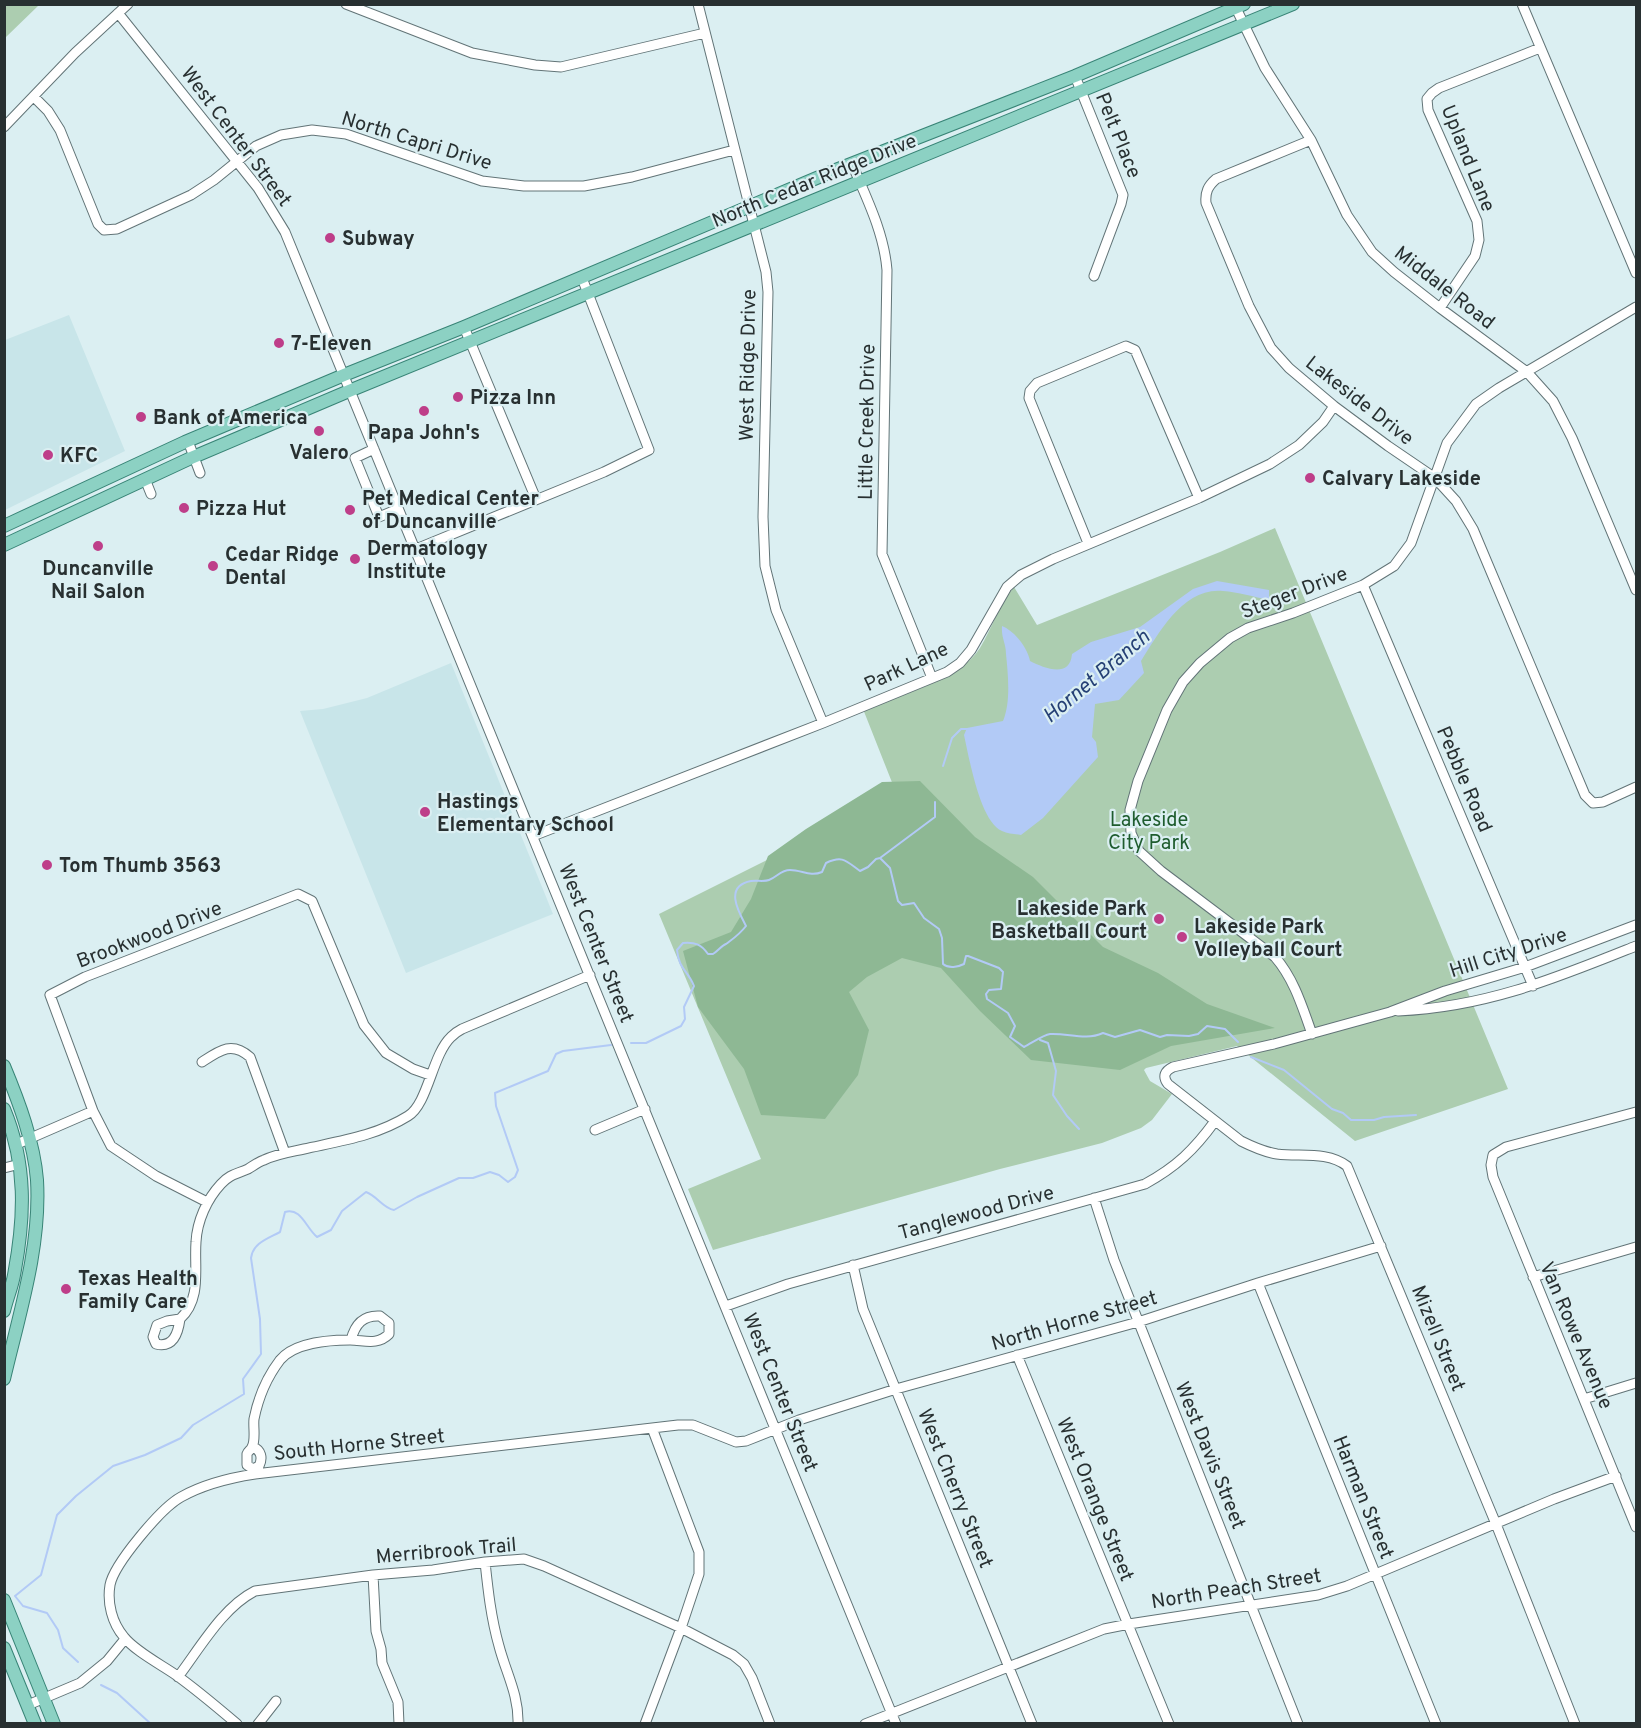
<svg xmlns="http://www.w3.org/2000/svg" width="1641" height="1728" font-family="Overpass,sans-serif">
	<rect width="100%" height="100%" fill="#dbeff2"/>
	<path fill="#c8e5e9" d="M69,315L125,451L5,510V340Z
		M451,663L553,914L406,973L300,711L323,709L367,698Z"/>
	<path fill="#accdb0" d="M5,4H39V5L5,38Z
		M1275,528L1508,1089L1355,1141L1237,1046L1146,1068L1144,1070L1150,1081L1172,1094L1152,1120L1141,1128L1102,1143L1000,1169L713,1250L688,1189L761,1159L659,914L897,795L863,709C897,696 960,680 980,648C992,628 999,605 1014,587L1037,625L1220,552Z"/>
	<path fill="#8eb894" d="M920,781L975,837L1033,877L1103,947L1158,973L1207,1004L1275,1028L1171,1046L1120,1070L1031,1060L980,1011L941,968L902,958L867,977L849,992L869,1030L858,1075L825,1119L761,1115L744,1069L698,1007L683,951L731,932L751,899L768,856L806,829L882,782Z"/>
	<path fill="#b2caf6" d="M1217,581L1269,590V600C1254,597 1238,592 1223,591C1183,587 1159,633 1141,661L1144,673L1119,700L1095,704L1092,737L1096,742L1098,757L1043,818L1021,835C1015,834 1008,834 1002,831C980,822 969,757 964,735L967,728L1003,721C1011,702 1008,674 1006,654C1006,643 1001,638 1002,626C1015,631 1028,649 1030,661C1044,668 1070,679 1072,654L1091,642L1140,627L1193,589Z"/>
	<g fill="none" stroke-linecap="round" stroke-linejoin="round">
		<path stroke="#b2caf6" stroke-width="2" d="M943,766L952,738L961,729H968
			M880,858L890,868L898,901L902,905L914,903L924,918L939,929L942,938L943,964C949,969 958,967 964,964L966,956H968L999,968L1003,972L1001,989L989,990L986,994L987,999L1008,1013L1015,1026L1010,1037L1024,1047C1032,1043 1043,1035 1050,1034C1069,1033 1085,1041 1103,1033L1115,1037L1140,1030L1160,1037L1167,1035L1189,1036L1198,1034L1207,1026L1225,1029L1238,1042
			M1040,1040L1048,1043L1056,1071L1053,1095L1067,1116L1079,1129
			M631,1043H646L681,1026L685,1019L684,1007L694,986C688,970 679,970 677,950L683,943C695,942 701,944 708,954H713C718,951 721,946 726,944C734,938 739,935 746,926C738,911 724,886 751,881C756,880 764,882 769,880C777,877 781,870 790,870C802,870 810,877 822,872L826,863C843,855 846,861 860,871L868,867L876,859L880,858L935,817V802
			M1251,1057L1284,1070L1332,1109L1343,1113L1351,1120H1374L1384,1117L1416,1115
			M78,1662L63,1648L58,1630L47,1613L23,1606L15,1596L41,1575L57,1515L76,1496L113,1466L145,1455L181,1438L193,1425L244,1394L243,1379L261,1354L260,1319L251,1258C253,1243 267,1239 280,1232L285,1212C301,1207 306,1228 317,1237L331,1230L342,1211L366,1192C377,1196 383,1208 394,1210L417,1197L459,1178H473L490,1172L499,1175L508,1182L515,1177L518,1170L496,1106L495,1093L548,1071L556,1054L563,1051L611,1045
			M101,1685L117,1693L151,1724"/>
		<g stroke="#627477" stroke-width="11">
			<path id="minor" d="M346,4L472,53L535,65L561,67L705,33
				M698,4L766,272L768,292L763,517L765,566L776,610L823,723
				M1234,4L1265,68L1311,140L1347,215L1372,252L1394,272L1440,308L1527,372L1553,401L1572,438L1636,590
				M1522,4L1636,273
				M118,13L258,188L285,232L896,1724
				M1075,76L1123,195L1121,204L1094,276
				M34,97L48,111L60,130L98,224L104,230L117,229L191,195L214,180L256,146L281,135L312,130L346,134L482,181L524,186H584L632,177L734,150
				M4,127L75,53L128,4
				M1311,140L1216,179C1208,186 1205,192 1206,203L1249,306L1271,348L1289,368L1334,406L1388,446L1435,478L1456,501L1473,529L1585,795L1593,803L1603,802L1636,787
				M852,164C867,199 884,233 887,270L882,554L932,678
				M1440,308L1475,256L1479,240L1477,221L1428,110L1427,99L1432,93L1439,88L1540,48
				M464,327L536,499
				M188,441L200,473
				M374,449L355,458L379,517L398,509
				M145,479L151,494
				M1088,543L1029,398L1030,391L1037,383L1126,346L1135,350L1199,498
				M416,549L604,472L649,450L582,278
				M1363,585L1533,986
				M533,836L823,723L947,672L960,663L971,650L1007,587L1021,575L1053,559L1199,498L1270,464L1299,445L1323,422L1334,406
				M1398,1011C1487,1007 1556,978 1636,946
				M1312,1034C1302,1006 1294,979 1275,957L1161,871L1139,851L1131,833L1130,810L1138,781L1167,710L1183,682L1200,663L1230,638L1248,628L1293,613L1363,585L1394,566L1411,543L1447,443L1476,404L1499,388L1636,307
				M202,1062C220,1050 232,1041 250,1057L285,1153
				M1636,1112L1506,1147L1493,1155L1491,1165L1493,1177L1636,1527
				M595,1130L645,1109
				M17,1144L93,1111
				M4,1168L20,1164
				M1094,1198L1114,1260L1298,1724
				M207,1202L156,1176L111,1146L93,1111L50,995L85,977L298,894L312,901L364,1025L386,1053L413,1069L430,1075
				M853,1265L863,1309L1032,1724
				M1533,1277L1636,1247
				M1258,1283L1436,1724
				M726,1306L788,1284L1145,1184C1176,1167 1194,1150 1215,1121
				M180,1319C202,1299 194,1268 196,1242C197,1221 207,1199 221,1184C230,1174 237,1174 248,1169C253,1166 258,1162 264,1160C276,1154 290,1152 304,1149C340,1141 376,1136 408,1116C428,1104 432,1055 451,1037C454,1034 458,1031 462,1029L590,975
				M180,1319C178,1334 173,1348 156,1344L153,1337L157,1325L167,1321Z
				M1017,1355L1169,1724
				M1584,1399L1636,1383
				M253,1447C261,1450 263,1458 259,1466L253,1469L247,1465V1454C248,1451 251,1450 252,1447C256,1440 253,1427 254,1419C258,1399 267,1377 280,1360C294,1343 328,1340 350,1340C364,1340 377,1346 389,1334V1323L380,1316C363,1315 355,1324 351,1340
				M485,1562C488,1590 491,1618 499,1646C506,1673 519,1695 518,1724
				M373,1575L376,1631L381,1649L382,1663L398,1702L399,1724
				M178,1677C200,1648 223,1607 255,1591L373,1575L433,1570L485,1562L524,1559L544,1566L681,1628L733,1655L744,1664L752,1678L770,1724
				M28,1705L80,1683L107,1661L125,1639
				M237,1724C217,1707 197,1690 176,1675C160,1664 135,1651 124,1637C112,1623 107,1603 110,1585C114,1564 161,1508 181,1497C204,1484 229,1478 255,1474L678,1425H693L736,1442L746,1441L799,1420L896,1389L1138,1322L1258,1283L1381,1246
				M258,1724L276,1701
				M645,1724L681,1628L699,1574V1552L652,1428
				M865,1724L1104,1629L1129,1624L1318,1595L1347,1586L1554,1499L1616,1476
				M1575,1724L1496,1524L1347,1166C1327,1151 1301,1157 1277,1154C1264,1152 1253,1147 1241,1141L1168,1084C1162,1076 1165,1071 1173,1067L1274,1044L1390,1012L1445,991L1525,967L1636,925"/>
		</g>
		<g stroke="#388476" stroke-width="14">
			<path id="major" d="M4,526L185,442L344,375L464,327L838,169L1075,76L1244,4
				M4,545L191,458L349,391L1293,4
				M4,1066C19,1102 34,1142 37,1180C41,1247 19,1315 4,1379
				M4,1109C27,1164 25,1217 14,1275C12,1287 7,1298 4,1311
				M4,1600L54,1724
				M4,1648L35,1724"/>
		</g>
		<use href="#minor" stroke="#fff" stroke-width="9"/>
		<use href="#major" stroke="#8cd1c3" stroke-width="12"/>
	</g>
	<g fill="#be3e89" stroke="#dbeff2" stroke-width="2">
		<circle cx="330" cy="238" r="6"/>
		<circle cx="279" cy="343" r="6"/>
		<circle cx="458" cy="397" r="6"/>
		<circle cx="424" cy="411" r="6"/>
		<circle cx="141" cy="417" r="6"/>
		<circle cx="319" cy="431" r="6"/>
		<circle cx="48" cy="455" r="6"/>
		<circle cx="1310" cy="478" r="6"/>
		<circle cx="184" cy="508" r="6"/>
		<circle cx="350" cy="510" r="6"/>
		<circle cx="98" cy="546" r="6"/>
		<circle cx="355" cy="559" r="6"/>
		<circle cx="213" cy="566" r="6"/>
		<circle cx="425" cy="812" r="6"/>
		<circle cx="47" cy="865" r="6"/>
		<circle cx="1159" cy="919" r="6"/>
		<circle cx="1182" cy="937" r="6"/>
		<circle cx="66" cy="1289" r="6"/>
	</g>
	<g text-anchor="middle" stroke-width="4.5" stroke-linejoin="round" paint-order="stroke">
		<g font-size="20" fill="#283031" stroke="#dbeff2">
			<text transform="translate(1119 135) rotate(68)" y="7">Pelt Place</text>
			<text transform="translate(237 136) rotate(53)" y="7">West Center Street</text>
			<text transform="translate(417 140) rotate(17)" y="7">North Capri Drive</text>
			<text transform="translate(1469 158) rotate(68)" y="7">Upland Lane</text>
			<text transform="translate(814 180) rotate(-22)" y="7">North Cedar Ridge Drive</text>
			<text transform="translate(1445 287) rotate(38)" y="7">Middale Road</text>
			<text transform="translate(747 365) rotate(-89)" y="7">West Ridge Drive</text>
			<text transform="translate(1360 400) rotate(38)" y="7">Lakeside Drive</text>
			<text transform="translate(866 422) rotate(-89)" y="7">Little Creek Drive</text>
			<text transform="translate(1294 592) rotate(-21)" y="7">Steger Drive</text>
			<text transform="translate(906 666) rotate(-25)" y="7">Park Lane</text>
			<text transform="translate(1465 779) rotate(67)" y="7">Pebble Road</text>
			<text transform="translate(149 934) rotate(-21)" y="7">Brookwood Drive</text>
			<text transform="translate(597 943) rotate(68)" y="7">West Center Street</text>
			<text transform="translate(1508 952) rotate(-18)" y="7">Hill City Drive</text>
			<text transform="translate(976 1212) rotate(-15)" y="7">Tanglewood Drive</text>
			<text transform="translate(1074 1320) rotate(-16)" y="7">North Horne Street</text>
			<text transform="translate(1577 1335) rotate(67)" y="7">Van Rowe Avenue</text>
			<text transform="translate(1439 1338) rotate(68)" y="7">Mizell Street</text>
			<text transform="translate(781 1392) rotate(68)" y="7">West Center Street</text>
			<text transform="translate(359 1444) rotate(-6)" y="7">South Horne Street</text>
			<text transform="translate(1211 1455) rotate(68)" y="7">West Davis Street</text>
			<text transform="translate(956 1488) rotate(68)" y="7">West Cherry Street</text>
			<text transform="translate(1364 1497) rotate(68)" y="7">Harman Street</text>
			<text transform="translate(1096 1499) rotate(68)" y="7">West Orange Street</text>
			<text transform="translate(446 1550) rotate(-5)" y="7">Merribrook Trail</text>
			<text transform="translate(1236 1588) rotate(-9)" y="7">North Peach Street</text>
		</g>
		<g font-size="20" font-weight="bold" fill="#283031" stroke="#dbeff2" text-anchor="start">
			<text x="342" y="245">Subway</text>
			<text x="291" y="350">7-Eleven</text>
			<text x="470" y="404">Pizza Inn</text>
			<text x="153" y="424">Bank of America</text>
			<text x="424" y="439" text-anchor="middle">Papa John's</text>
			<text x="319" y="459" text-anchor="middle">Valero</text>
			<text x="60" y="462">KFC</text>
			<text x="1322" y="485">Calvary Lakeside</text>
			<text x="362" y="505">Pet Medical Center<tspan x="362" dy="23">of Duncanville</tspan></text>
			<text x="196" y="515">Pizza Hut</text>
			<text x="367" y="555">Dermatology<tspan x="367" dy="23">Institute</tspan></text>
			<text x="225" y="561">Cedar Ridge<tspan x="225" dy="23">Dental</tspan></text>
			<text x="98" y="575" text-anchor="middle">Duncanville<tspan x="98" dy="23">Nail Salon</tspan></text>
			<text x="437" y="808">Hastings<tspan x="437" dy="23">Elementary School</tspan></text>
			<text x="59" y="872">Tom Thumb 3563</text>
			<text x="1147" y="915" text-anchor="end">Lakeside Park<tspan x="1147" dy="23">Basketball Court</tspan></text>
			<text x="1194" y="933">Lakeside Park<tspan x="1194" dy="23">Volleyball Court</tspan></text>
			<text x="78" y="1285">Texas Health<tspan x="78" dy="23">Family Care</tspan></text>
		</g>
		<g font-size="20" fill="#1e5c2e" stroke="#dbeff2">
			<text x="1149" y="826">Lakeside<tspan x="1149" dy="23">City Park</tspan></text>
		</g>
		<g font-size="21" font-style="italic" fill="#254075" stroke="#dbeff2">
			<text transform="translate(1096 676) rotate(-40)" y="7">Hornet Branch</text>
		</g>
	</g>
	<rect width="1641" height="1728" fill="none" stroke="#283031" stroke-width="12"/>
</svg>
